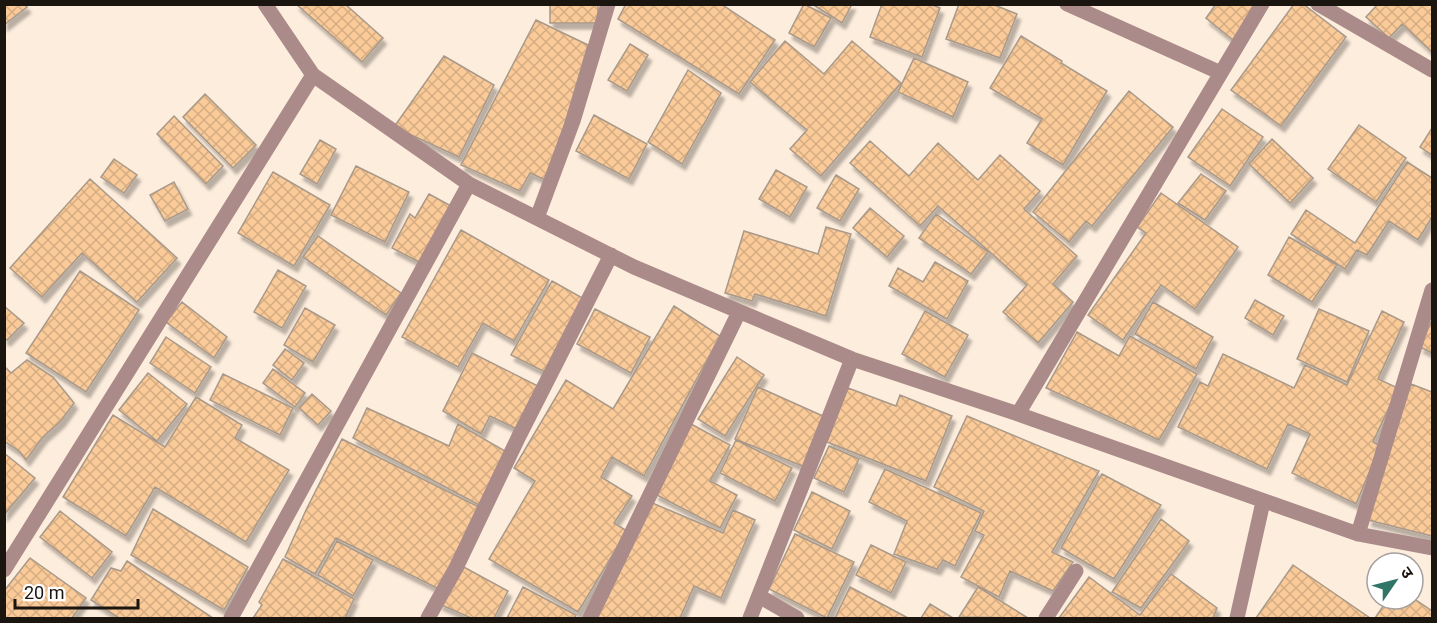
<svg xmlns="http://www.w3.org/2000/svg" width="1437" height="623" font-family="Roboto,'Noto Sans Devanagari',sans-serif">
	<defs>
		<pattern id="building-cross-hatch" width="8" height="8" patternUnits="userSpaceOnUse" patternTransform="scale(1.5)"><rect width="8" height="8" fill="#faca98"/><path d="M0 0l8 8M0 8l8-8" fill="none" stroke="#d6ad82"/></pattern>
		<filter id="shadow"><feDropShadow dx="3.5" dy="6" stdDeviation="1.5" flood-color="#0004"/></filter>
	</defs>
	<rect width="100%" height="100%" fill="#fdeddd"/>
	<path fill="url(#building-cross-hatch)" stroke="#a8998a" stroke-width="1.5" filter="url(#shadow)" d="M4,4H25L27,7L4,25Z
		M296,4H345L383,38L362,62Z
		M550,4H598V23H550Z
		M626,4H721L775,40L739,94L618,19Z
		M804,4L831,18L814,47L789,33Z
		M812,4H852L842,23Z
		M882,4H930L940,8L922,57L870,37Z
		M959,4H992L1017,14L1000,58L946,39Z
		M1216,4H1256L1233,40L1206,18Z
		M1294,4H1303L1346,37L1281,126L1231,90Z
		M1378,4H1432V52L1402,24L1389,38L1366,17Z
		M536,20L588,45L548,181L530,173L520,191L461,165Z
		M1021,36L1062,61L1061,63L1107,91L1063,165L1027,143L1042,119L990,88Z
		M785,41L824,74L852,41L901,83L821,176L790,149L807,130L750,82Z
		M630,44L648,55L627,91L608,80Z
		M444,56L494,85L459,157L394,127Z
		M914,58L968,82L953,117L898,92Z
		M688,70L721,93L682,164L648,142Z
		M1129,91L1173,127L1092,226L1086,221L1069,242L1033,212Z
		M205,94L256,145L233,168L183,117Z
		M1222,109L1263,137L1230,186L1188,157Z
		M594,115L647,144L629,179L576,151Z
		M174,116L223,166L206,184L157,134Z
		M1359,125L1406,158L1376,202L1328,169Z
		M1432,128V155L1420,147Z
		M1272,139L1313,178L1290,203L1249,164Z
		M320,140L336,149L317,184L300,174Z
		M870,141L909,176L938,143L978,180L1000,155L1040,191L1024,209L1077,256L1053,284L1073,302L1038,343L1003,312L1027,285L938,206L920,226L850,163Z
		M114,159L137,175L124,193L101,177Z
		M1407,162L1432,178V217L1418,240L1389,221L1367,255L1357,250L1345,269L1291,234L1306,210L1355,243Z
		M356,166L409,192L385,242L331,215Z
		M776,170L807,187L790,217L759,199Z
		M273,172L330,205L294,266L238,233Z
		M1201,174L1226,191L1205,220L1178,203Z
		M836,175L859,189L840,221L817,208Z
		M90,179L177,258L137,302L82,253L42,297L10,268Z
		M174,182L188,209L165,221L150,195Z
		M1161,193L1238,247L1195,309L1161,285L1123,340L1088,315L1146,233L1137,227Z
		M429,194L453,207L423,264L392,248L410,214L415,218Z
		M870,208L904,236L887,257L853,228Z
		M936,214L988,252L971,274L919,238Z
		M826,227L851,234L826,316L755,294L752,301L725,293L744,231L818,254Z
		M461,230L549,280L514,341L483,323L458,367L402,337Z
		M318,236L401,293L386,315L303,257Z
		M1289,237L1337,265L1312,302L1268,275Z
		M935,262L968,281L947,319L889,286L898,268L923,282Z
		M278,270L306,286L282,328L254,312Z
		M80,271L139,310L86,392L26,353Z
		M552,281L586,300L547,373L511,355Z
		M1255,300L1284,316L1273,335L1245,318Z
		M182,302L227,337L214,358L166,322Z
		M1153,302L1213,337L1196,369L1135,334Z
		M4,306L24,323L7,340L4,338Z
		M674,306L720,336L644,476L612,457L601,477L632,496L614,523L627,531L578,612L489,559L535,481L514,468L566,380L613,409Z
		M305,308L335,325L313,362L284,345Z
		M595,309L650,337L631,373L577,344Z
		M1319,309L1369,331L1347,382L1297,359Z
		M925,311L968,335L945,377L902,354Z
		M1382,311L1404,322L1378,379L1398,388L1373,442L1380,446L1356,504L1292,473L1310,434L1288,424L1267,469L1178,427L1200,382L1208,386L1223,354L1294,388L1305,365L1347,385Z
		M1432,320V353L1420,347Z
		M1077,332L1119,356L1130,336L1197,374L1159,440L1046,388Z
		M166,337L211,367L195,393L150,363Z
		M285,349L304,363L292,380L273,365Z
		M472,353L538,386L517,429L490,416L481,434L443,411Z
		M737,357L764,375L725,436L698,419Z
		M27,360L53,377L74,403L61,421L43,437L26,460L19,451L4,441V366L11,373Z
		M273,369L305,393L295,407L263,383Z
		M148,373L187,404L157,441L119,410Z
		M223,374L293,408L280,435L210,400Z
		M1411,384L1432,392V536L1368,520Z
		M758,387L825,417L805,467L735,439Z
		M848,388L896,406L900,395L952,416L926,481L827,442Z
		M312,394L331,411L318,425L299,408Z
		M196,397L242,425L235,438L289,470L246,542L155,487L126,536L63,497L113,415L165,447Z
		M367,408L449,446L458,424L505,451L481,506L353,438Z
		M967,416L1099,471L1052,552L1073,562L1053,591L1010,571L999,597L961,577L984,535L975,531L984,511L934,487Z
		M691,424L730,445L710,481L737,495L720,528L655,494Z
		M342,439L479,507L439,589L336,538L315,574L285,557L306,510Z
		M736,440L792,468L775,501L720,473Z
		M829,446L859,459L844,492L814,478Z
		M4,453L35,478L4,515Z
		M885,469L981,513L955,566L943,560L937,569L894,554L907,521L869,502Z
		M1102,474L1161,505L1114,579L1061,548Z
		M812,492L850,511L832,549L794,530Z
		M650,502L723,533L733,510L755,520L721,598L694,586L680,618H595Z
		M153,509L248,567L224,610L131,555Z
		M60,511L112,552L92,578L40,537Z
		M1161,519L1189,541L1141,608L1112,592Z
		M795,534L854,562L827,618L769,589Z
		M337,541L373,560L353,596L318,575Z
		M871,545L906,562L891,593L856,575Z
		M30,558L86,598L72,618H4V591Z
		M283,559L354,599L345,618H253L262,605L259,602Z
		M127,561L213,618H119L91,600L111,568L121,571Z
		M460,565L508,591L494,618H471L439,604Z
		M1293,565L1370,618H1256Z
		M1171,574L1217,608L1213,618H1059L1089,577L1140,615Z
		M523,587L576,615L574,618H507Z
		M850,587L908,618H835Z
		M978,587L1028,618L959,617Z
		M1413,598L1432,611V618H1375L1388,599Z
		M930,604L953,618H921Z"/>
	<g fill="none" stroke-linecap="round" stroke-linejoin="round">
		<path stroke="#aa8b89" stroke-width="15" d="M265,4L313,75L469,184L634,267L852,359L1018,414L1358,534L1432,548
			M1067,4L1221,73
			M1318,4L1432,70
			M537,218L573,121L608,4
			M1018,414L1262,4
			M1358,534L1432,290
			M4,570L313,75
			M759,596L797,618
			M231,618L469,184
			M428,618L456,568L519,436L611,255
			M590,618L739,312
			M750,618L852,359
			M1046,618L1076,571
			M1237,618L1263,502"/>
	</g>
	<rect width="1437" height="623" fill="none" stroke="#1b1510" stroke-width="12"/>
	<g transform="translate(1395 581) rotate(55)"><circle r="28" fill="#ffffff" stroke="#a4a19f" stroke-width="1.5"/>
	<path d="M0-4.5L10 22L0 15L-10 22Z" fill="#317569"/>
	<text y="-9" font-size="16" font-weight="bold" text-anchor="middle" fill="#1b1510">उ</text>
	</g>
	<path d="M15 599v9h123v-9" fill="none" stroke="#1b1510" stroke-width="3"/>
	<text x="24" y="599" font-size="18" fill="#1b1510" stroke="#ffffff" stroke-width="4.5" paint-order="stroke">20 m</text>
</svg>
